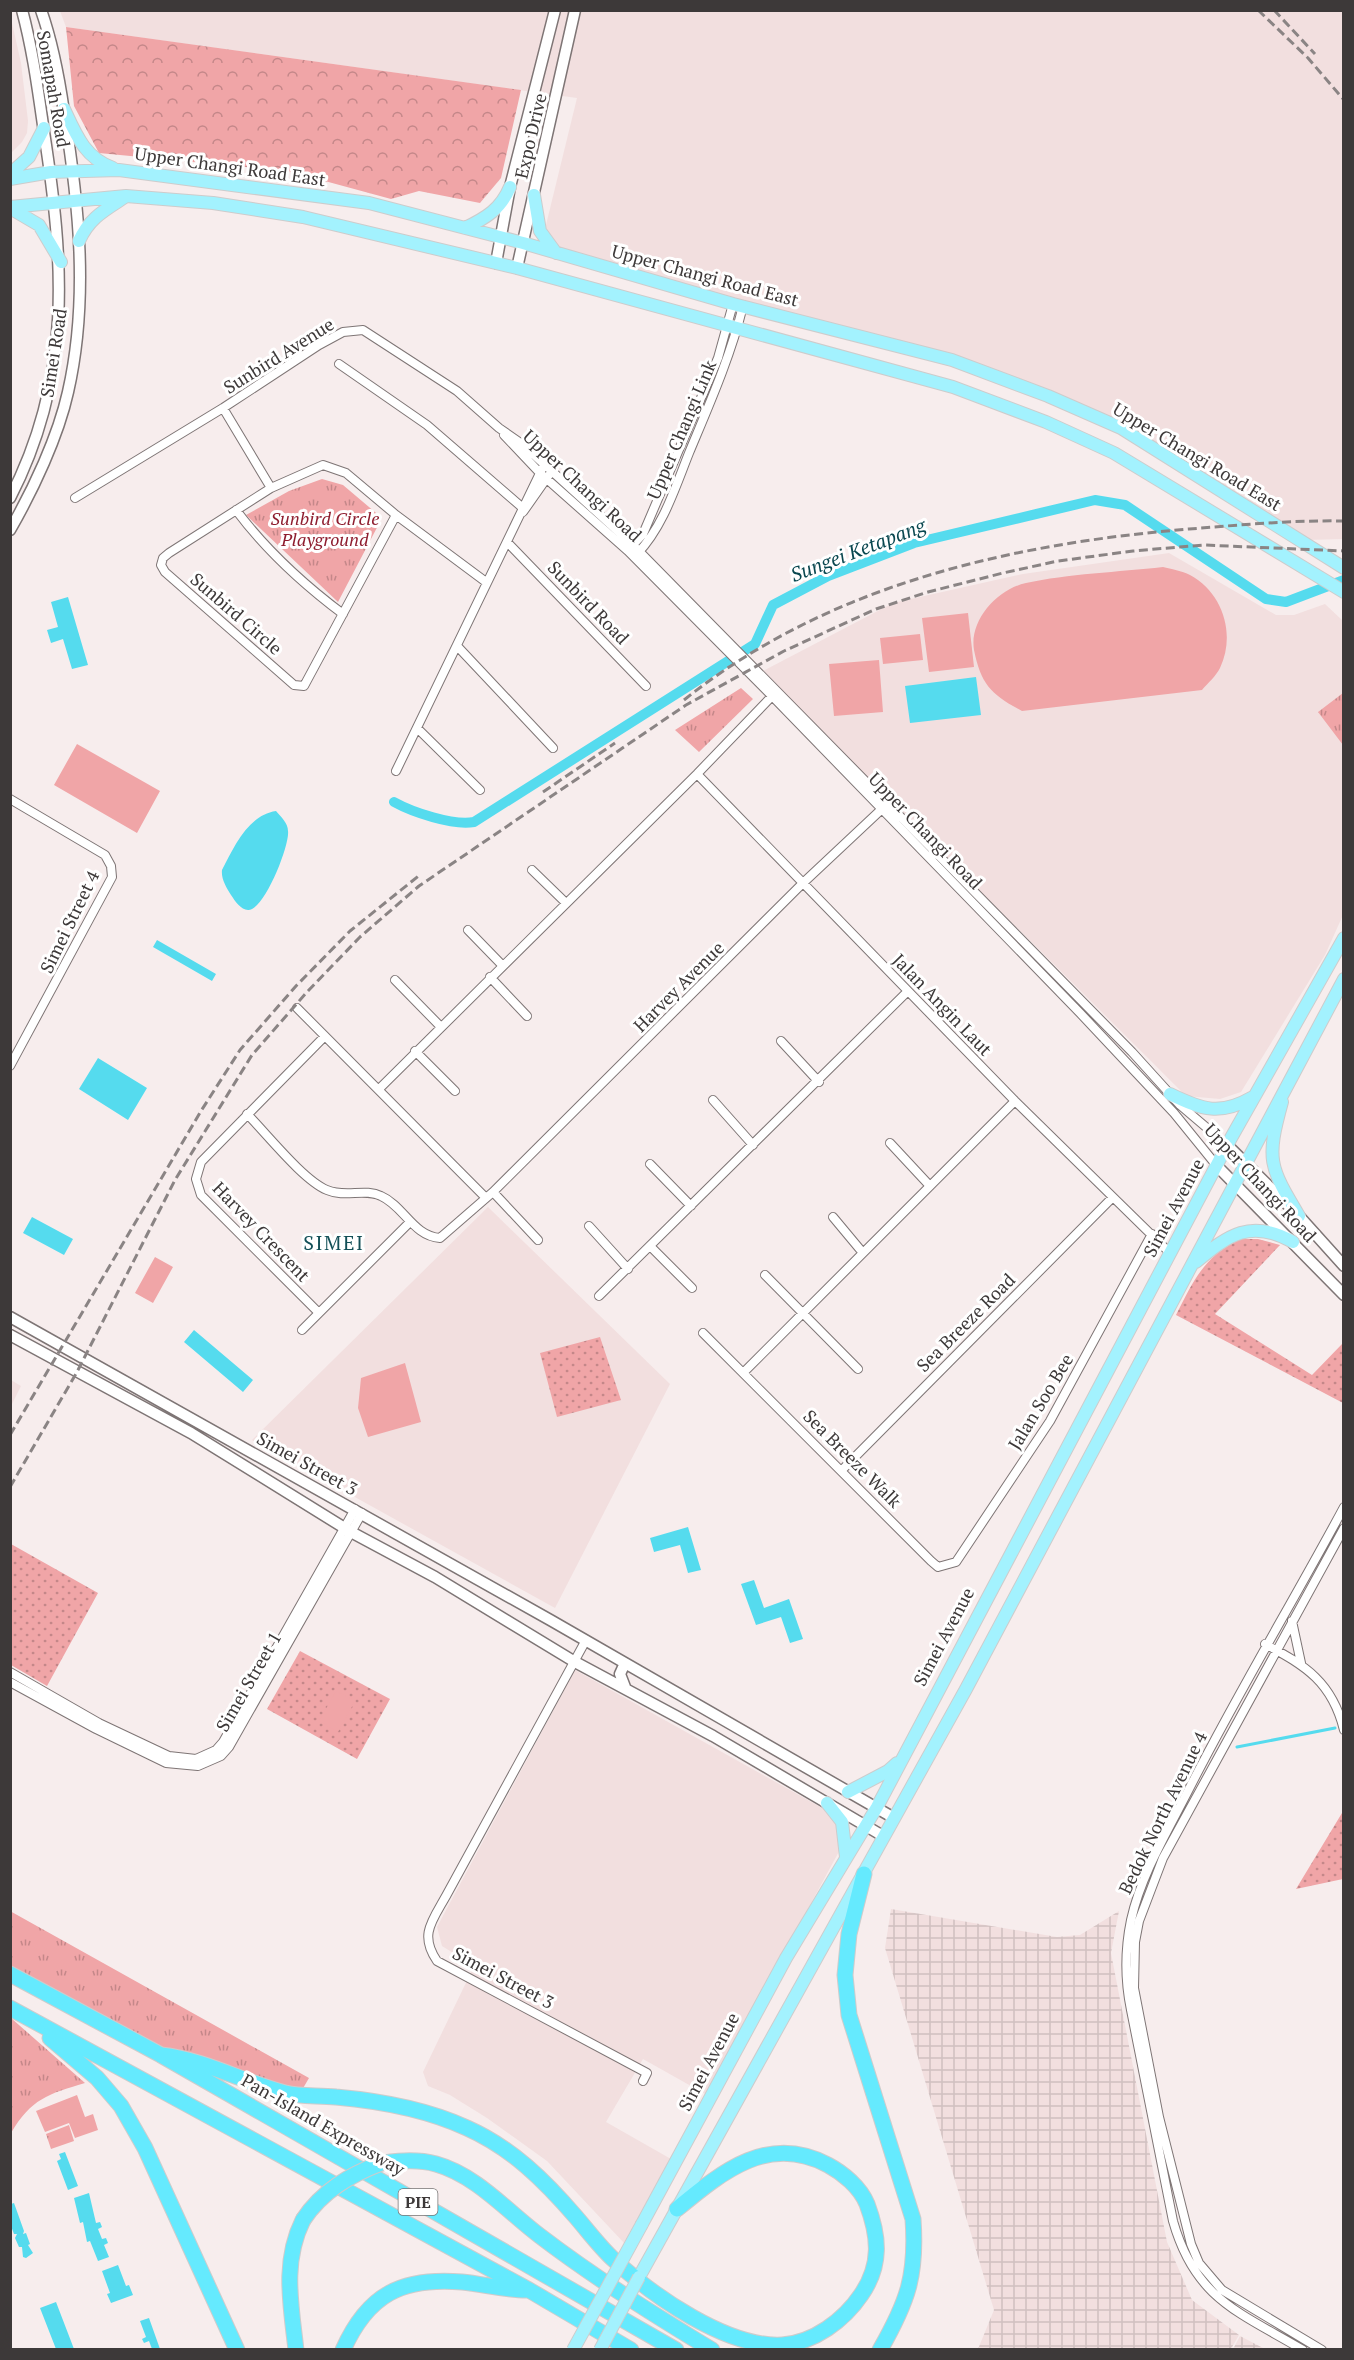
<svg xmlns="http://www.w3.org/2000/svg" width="1354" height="2360" font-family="'PT Serif',serif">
	<defs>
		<pattern id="industrial-grid" width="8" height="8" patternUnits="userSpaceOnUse" patternTransform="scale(1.5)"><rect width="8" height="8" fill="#f2dfdf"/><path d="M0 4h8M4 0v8" fill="none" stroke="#d0c0c0"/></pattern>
		<pattern id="grass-dots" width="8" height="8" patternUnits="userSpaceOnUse" patternTransform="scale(1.5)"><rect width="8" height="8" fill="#f0a5a7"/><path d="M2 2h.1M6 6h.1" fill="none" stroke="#c48789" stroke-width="1.8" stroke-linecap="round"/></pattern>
		<pattern id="forest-crowns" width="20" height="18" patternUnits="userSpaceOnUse" patternTransform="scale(1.5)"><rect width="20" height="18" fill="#f0a5a7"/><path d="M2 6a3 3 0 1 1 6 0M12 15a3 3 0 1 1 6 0" fill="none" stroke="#c48789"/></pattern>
		<pattern id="park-tufts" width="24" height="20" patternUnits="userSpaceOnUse" patternTransform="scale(1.5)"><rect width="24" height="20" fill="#f0a5a7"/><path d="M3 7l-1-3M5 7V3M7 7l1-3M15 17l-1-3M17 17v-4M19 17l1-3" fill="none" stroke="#c48789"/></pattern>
	</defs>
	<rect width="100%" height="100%" fill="#f7eded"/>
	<path fill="#f2dfdf" d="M60,11H1343V539L1306,540L1120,433L1005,383L935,362L566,262L552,249L545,229L577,98L66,27Z
		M10,14L21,63L28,121L27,133L22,142L11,153Z
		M1169,553L1276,615H1294L1325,604L1343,621V915L1325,955L1241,1092L1220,1099L1186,1096L761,672L893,603L1023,574Z
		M488,1207L670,1384L555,1608L252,1440Z
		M11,1380L21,1386L11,1406Z
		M575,1670L824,1809L834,1816L842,1846L707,2095L643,2059L606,2122L671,2159L625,2244L547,2161L487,2118L450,2095L428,2086L423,2072L474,1966L442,1946L437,1927Z"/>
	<path fill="url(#industrial-grid)" d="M891,1909L1057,1937L1080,1935L1119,1911L1111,1953L1167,2242L1192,2300L1239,2335L1231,2349H978L994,2310L885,1948Z
		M1240,2336L1265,2349H1233Z"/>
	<path fill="url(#grass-dots)" d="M1241,1239H1258L1280,1245L1215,1314L1312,1375L1343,1343V1403L1176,1315C1194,1280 1204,1256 1241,1239Z
		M600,1337L621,1400L557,1417L540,1353Z
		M11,1544L98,1593L47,1686L11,1665Z
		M300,1651L390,1699L357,1759L267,1709Z
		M1342,1813L1343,1879L1296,1889Z"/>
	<path fill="url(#forest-crowns)" d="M66,27L521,90L501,178L480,203L419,191L391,199L288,171L99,153L74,106Z"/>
	<path fill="url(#park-tufts)" d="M322,479L343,485L382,518L338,602L246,515L289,491Z
		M741,688L753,699L699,752L675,730Z
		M1343,693V745L1318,712Z
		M10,1911L309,2078L302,2090L241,2076L176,2056L11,1972Z
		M11,2018L85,2083C48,2094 31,2099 11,2133Z
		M69,2125L74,2141L51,2149L46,2134Z"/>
	<path fill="#f0a5a7" d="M1163,567C1171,569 1182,571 1190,575C1223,593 1236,634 1220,668C1216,676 1208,683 1202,690L1022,711C992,695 981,685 974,650C969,620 998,589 1026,583C1067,574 1119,572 1163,567Z
		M968,613L974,667L929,672L922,618Z
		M920,634L923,660L883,664L880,638Z
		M879,660L883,712L834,716L829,664Z
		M77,744L160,791L137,833L54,785Z
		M155,1257L173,1267L153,1303L135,1293Z
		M405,1363L421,1422L368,1437L358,1408L361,1378Z
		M336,1691L355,1701L338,1732L319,1721Z
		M77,2095L85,2117L93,2114L98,2130L75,2138L69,2123L45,2132L36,2111Z"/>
	<path fill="#55dbee" d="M68,597L88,665L72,669L63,639L51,643L47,630L58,627L51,602Z
		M976,677L981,715L910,723L905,686Z
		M276,811C281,817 288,823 288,831C290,845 264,911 248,910C241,910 235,901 231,895C226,887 221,879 222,870C234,847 248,815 276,811Z
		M157,940L216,974L212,981L153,947Z
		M98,1058L147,1088L128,1120L79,1089Z
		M32,1217L73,1239L64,1255L23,1233Z
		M194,1330L253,1380L243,1392L184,1342Z
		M688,1527L701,1570L688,1573L680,1545L654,1552L650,1538Z
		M754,1580L764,1608L789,1599L803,1639L790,1643L781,1617L756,1625L741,1584Z
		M65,2152L78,2186L68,2190L57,2161L61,2159L59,2154Z
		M89,2193L96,2223L100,2222L102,2227L98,2229L102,2239L106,2238L108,2243L104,2245L109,2257L98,2261L90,2241L87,2242L83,2222L80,2223L74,2198Z
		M14,2203L24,2231L23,2234L26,2233L30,2244L28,2245L33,2253L26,2258L23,2257L22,2247H19L15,2238L17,2234H14L11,2226V2204Z
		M118,2265L126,2286L129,2285L133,2295L111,2303L107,2294L110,2293L102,2271Z
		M56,2302L74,2349H56L40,2308Z
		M149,2318L160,2349H152L149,2341L144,2343L142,2339L146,2337L140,2321Z"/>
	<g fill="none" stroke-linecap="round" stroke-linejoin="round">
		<path stroke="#55dbee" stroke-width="3" d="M1237,1747L1335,1728"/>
		<path stroke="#55dbee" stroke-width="10" d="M394,802C412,812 453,826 474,822L755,644L773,605L828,576L914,543L1095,500L1125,505L1266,599L1286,602L1344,580"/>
		<g stroke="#7e7575" stroke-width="10">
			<path id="street" d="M339,364L427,425L524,509
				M223,408L271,488
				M504,435L540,473L628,551L772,696L1080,1013L1174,1113L1217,1166
				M75,498L223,408L319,345L343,332L363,330L457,391L499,428L522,444L633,545L1132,1052L1180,1105L1227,1145
				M236,510C266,550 303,584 343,614
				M523,512L549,475
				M396,515L304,686L294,685L165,572L161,565L163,558L169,553L271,488L323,465L346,473L396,515L486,582
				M507,542L646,686
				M631,547L643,534L718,358L733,304
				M637,554C663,527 675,488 689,453C709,405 730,358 743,306
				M458,647L553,748
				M417,728L480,790
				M396,771L542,469
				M697,774L1015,1101L1170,1253
				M10,799L105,855L111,866L112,877L10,1066
				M532,870L566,903
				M468,930L502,965
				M490,977L527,1016
				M395,980L440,1026
				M297,1008L486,1198
				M781,1041L819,1082
				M415,1051L455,1091
				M379,1089L697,774L775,693
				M713,1100L753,1145
				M247,1114C267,1134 303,1180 327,1190C345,1198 365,1188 381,1196C404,1206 413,1236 440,1238L493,1192L803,883L884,807
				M890,1143L930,1186
				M650,1164L691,1206
				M493,1192L538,1240
				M833,1217L863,1253
				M589,1226L628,1269
				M651,1247L692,1288
				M765,1275L858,1369
				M599,1296L907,992
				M318,1312L201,1195L196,1179L201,1162L325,1036
				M302,1330L410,1222
				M703,1333L931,1561L938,1567L956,1562L1050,1421L1152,1234
				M745,1371L1015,1101
				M842,1470L1112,1198
				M1292,1621L1301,1663
				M586,1640L446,1896C432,1921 419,1935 437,1961L647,2073L643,2081
				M1265,1644C1306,1666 1332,1682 1344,1730
				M10,1672L99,1723L169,1756L196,1759L216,1750L223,1742L355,1509
				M10,1682L96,1729L166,1763L198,1766L221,1756L229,1747L362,1513
				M1303,2350C1239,2312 1195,2299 1173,2221L1131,2010C1125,1981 1125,1949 1131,1920C1141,1875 1167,1832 1188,1791C1237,1694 1293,1602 1344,1507
				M1322,2350L1222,2290L1199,2263L1191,2244L1159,2117L1134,1988L1135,1942L1139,1921L1163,1858L1344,1528"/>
		</g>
		<g stroke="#7e7575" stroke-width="13">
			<path id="secondary" d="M496,263L510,187L555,10
				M517,268L575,10
				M10,498C73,376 64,262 44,132C38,91 33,51 22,10
				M10,530C33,490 58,437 68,392C89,300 79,204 64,112C59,77 53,44 41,10
				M1227,1145L1299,1216L1344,1266
				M1217,1166L1344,1295
				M10,1317L552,1621L894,1818
				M10,1335L191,1433L351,1532L435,1577L575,1662L713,1736L883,1836
				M625,1663L620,1674L625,1687"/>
		</g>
		<g stroke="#cdcccc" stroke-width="14">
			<path id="primary" d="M64,109C76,135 85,158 113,168
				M10,174L29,157L44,128
				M10,179L51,172L119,170L369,203L523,243L733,304L952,360L1048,396L1121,428L1344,568
				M534,195L540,231L556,253
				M10,207L126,196L213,203L303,217L517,268L953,387L1046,422L1114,453L1344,592
				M10,208L39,225L61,262
				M465,228C486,218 501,209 510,187
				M79,241C89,218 105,210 125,197
				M1170,1094C1203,1110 1220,1116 1253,1097
				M1282,1102C1266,1160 1269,1166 1299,1216
				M1196,1262C1228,1235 1251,1218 1293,1242
				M848,1792L888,1771L897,1763
				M827,1803L842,1822L846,1857
				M642,2224L786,1958L877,1807L1231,1138L1344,938
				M639,2277L966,1689L1344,979"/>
		</g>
		<g stroke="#cdcccc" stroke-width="17">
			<path id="highway" d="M864,1874L849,1934L845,1975L849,2015L913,2219C917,2275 908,2301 880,2350
				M10,1974L161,2055L676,2350
				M10,2008L529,2290L631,2350
				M50,2038L97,2078L121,2106L145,2148L237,2350
				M161,2055C205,2060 243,2082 285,2093C301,2097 319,2095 336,2097C381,2101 426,2109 467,2128C512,2148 545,2181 576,2217C588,2231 600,2247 613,2259C653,2296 727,2348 782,2345C814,2343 844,2320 861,2295C882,2265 879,2236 867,2204C860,2187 843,2173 828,2165C768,2133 722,2172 677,2209
				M381,2163C400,2161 417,2159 436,2164C476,2175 508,2212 540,2236C595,2278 653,2314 712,2350
				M296,2350C291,2305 282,2262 303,2220
				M343,2350C368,2294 402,2277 462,2282C483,2284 504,2290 526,2290"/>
		</g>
		<use href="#street" stroke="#fff" stroke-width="8"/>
		<use href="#secondary" stroke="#fff" stroke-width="10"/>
		<use href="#primary" stroke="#a3f2fe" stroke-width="12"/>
		<use href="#highway" stroke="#65eafe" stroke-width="15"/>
		<path stroke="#8a8484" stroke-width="3" stroke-dasharray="9 4.5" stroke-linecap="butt" d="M1258,10L1308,58L1344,100
			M1274,10L1315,54
			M684,700C828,585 1009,544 1189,529C1240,525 1292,520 1344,521
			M543,792L615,743
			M10,1435L201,1111L240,1050L296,986L350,931L421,874
			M10,1487L77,1372L175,1180L252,1055L307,992L360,937L419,886L686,705L784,651L876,609L928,592L1003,573L1058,561L1133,551L1204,545L1344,551"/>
		<g stroke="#cdcccc" stroke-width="14" stroke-linecap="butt">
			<path id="primary-bridge" d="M573,2350L642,2224
				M600,2350L639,2277"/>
		</g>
		<g stroke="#cdcccc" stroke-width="17" stroke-linecap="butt">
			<path id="highway-bridge" d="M303,2220C322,2191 350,2175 381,2163"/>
		</g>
		<use href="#primary-bridge" stroke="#a3f2fe" stroke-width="12"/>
		<use href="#highway-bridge" stroke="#65eafe" stroke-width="15"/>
	</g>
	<g text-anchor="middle" stroke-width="6" stroke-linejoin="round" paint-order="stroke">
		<rect fill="#fff" stroke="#777474" stroke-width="1.5" x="398.5" y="2189" width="39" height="26" rx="4.5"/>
		<g font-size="16" font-weight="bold" fill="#3d3939">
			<text x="418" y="2208">PIE</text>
		</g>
		<g font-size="18" fill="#3d3939" stroke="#fff">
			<text transform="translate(53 89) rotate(80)" y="6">Somapah Road</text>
			<text transform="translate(531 136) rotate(-77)" y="6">Expo Drive</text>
			<text transform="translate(230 167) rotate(8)" y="6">Upper Changi Road East</text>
			<text transform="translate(705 276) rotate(15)" y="6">Upper Changi Road East</text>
			<text transform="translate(54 353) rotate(-81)" y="6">Simei Road</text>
			<text transform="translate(279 356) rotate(-32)" y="6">Sunbird Avenue</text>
			<text transform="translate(682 430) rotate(-67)" y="6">Upper Changi Link</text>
			<text transform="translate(1197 457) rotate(31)" y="6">Upper Changi Road East</text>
			<text transform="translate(582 486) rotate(43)" y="6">Upper Changi Road</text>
			<text transform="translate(588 603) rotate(46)" y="6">Sunbird Road</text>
			<text transform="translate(236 614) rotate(41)" y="6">Sunbird Circle</text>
			<text transform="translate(925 831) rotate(46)" y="6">Upper Changi Road</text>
			<text transform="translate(70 922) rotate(-64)" y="6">Simei Street 4</text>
			<text transform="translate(679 987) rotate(-45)" y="6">Harvey Avenue</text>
			<text transform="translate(942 1005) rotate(46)" y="6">Jalan Angin Laut</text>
			<text transform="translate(1260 1183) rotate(47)" y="6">Upper Changi Road</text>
			<text transform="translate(1174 1208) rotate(-62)" y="6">Simei Avenue</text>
			<text transform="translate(261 1232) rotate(46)" y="6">Harvey Crescent</text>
			<text transform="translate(966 1323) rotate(-45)" y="6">Sea Breeze Road</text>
			<text transform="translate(1041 1402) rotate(-59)" y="6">Jalan Soo Bee</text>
			<text transform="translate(852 1459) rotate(45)" y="6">Sea Breeze Walk</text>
			<text transform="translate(307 1464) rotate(29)" y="6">Simei Street 3</text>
			<text transform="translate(944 1637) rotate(-62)" y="6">Simei Avenue</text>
			<text transform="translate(249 1682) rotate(-60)" y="6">Simei Street 1</text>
			<text transform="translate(1163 1813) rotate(-64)" y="6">Bedok North Avenue 4</text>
			<text transform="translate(503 1978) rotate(28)" y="6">Simei Street 3</text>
			<text transform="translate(709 2062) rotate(-62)" y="6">Simei Avenue</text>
			<text transform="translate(323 2125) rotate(30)" y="6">Pan-Island Expressway</text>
		</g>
		<g font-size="18" font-style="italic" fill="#8e1d2f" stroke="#fff">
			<text x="325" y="525">Sunbird Circle<tspan x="325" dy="21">Playground</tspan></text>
		</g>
		<g font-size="20" font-style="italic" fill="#09474f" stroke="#fff">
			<text transform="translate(858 550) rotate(-21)" y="7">Sungei Ketapang</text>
		</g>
		<g font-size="20" letter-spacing="1.5" fill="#134f57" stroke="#fff">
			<text x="334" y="1250">SIMEI</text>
		</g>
	</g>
	<rect width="1354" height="2360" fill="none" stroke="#3d3939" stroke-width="24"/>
</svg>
